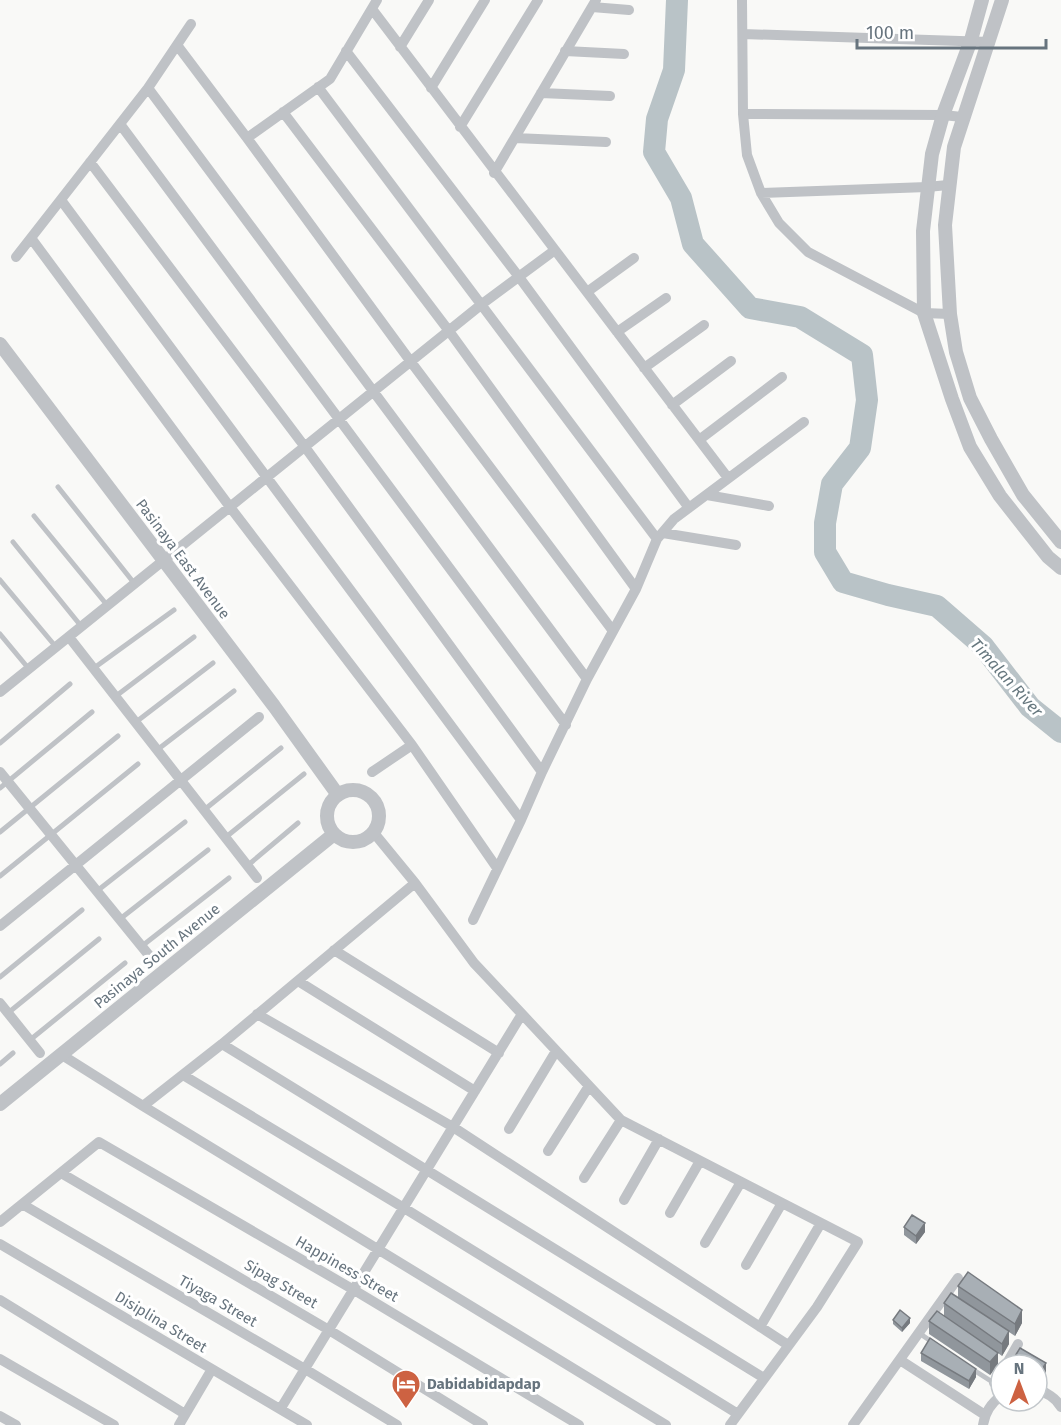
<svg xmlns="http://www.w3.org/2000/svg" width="1061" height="1425" font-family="'Fira Sans',sans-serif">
	<rect width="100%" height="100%" fill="#f9f9f7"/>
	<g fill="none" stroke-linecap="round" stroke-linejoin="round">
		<path stroke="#b9c3c7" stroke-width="22" d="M677,0L674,70L657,119L654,152L681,198L693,244L750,308L800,317L862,355L867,400L860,448L832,484L825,523V552L843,582L888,595L937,606L983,646L1030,707L1061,732"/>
		<path stroke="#bfc2c6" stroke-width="5" d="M58,487L134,583
			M34,516L107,605
			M13,542L81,626
			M0,580L56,647
			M0,634L29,669
			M94,668L174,610
			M116,696L194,637
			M136,722L213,663
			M0,743L70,684
			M157,750L234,691
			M0,788L92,712
			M204,810L281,748
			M0,832L118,736
			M226,837L304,774
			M247,866L298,823
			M0,876L138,764
			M97,891L185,822
			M120,919L208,850
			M142,946L229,878
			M0,977L82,910
			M8,1013L99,939
			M30,1040L125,963
			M0,1064L13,1053
			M919,1333L935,1344
			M972,1369L994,1383"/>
		<path stroke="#bfc2c6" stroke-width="10" d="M742,0L743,114L747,155L761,193L779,223L808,252L924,313L950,314
			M592,7L629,10
			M743,34L990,42
			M177,45L247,138L411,362L613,631
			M400,47L429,0
			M346,51L519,277L689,508
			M565,51L624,54
			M318,87L657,539
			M148,88L587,679
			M431,88L485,0
			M541,93L610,96
			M283,112L449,331L636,589
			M743,114L943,115L962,117
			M120,124L566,725
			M460,127L538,0
			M247,138L330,79L377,0
			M515,138L606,142
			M90,162L305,447L542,772
			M494,173L596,0
			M761,193L927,187L948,185
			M61,200L521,820
			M31,238L230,507L412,745L497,868
			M555,250L728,478
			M16,257L148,88L191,24
			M587,292L634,258
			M617,332L666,298
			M644,368L704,325
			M672,405L731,361
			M699,440L782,377
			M707,495L769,506
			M663,533L736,545
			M69,637L257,878
			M0,692L482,304L555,250L372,9
			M0,772L152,959
			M372,772L412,745
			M473,920L521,820L542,772L587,679L636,589L657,539L674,519L804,422
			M0,926L259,717
			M334,950L499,1053
			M298,981L475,1091
			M0,1003L40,1053
			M257,1014L453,1127L788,1345
			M522,1014L621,1120L858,1242L817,1307L730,1425
			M222,1044L764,1378
			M62,1055L143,1106L666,1425
			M183,1075L404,1208L738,1414
			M143,1106L222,1044L415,883
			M509,1129L556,1051
			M548,1151L589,1086
			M61,1173L329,1330L483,1425
			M584,1178L621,1120
			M624,1200L659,1139
			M22,1204L305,1369L397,1425
			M670,1213L700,1161
			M0,1222L99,1142L354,1290L579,1425
			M705,1243L741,1182
			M0,1244L307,1425
			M746,1265L782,1203
			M0,1300L185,1414
			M760,1327L821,1223
			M0,1359L114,1425
			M900,1360L985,1415
			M1006,1365L1018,1344
			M994,1383L1001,1372
			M1037,1390C1046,1392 1056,1398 1061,1407
			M281,1408L522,1014L474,963L415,883L374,833
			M0,1416L16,1425
			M179,1425L212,1369
			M853,1425L958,1278
			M983,1425C985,1413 991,1403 1001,1396"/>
		<path stroke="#bfc2c6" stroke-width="14" d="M982,0L971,40L943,115L932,154L923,231L924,313L952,399L970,447L1000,496L1048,557L1061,568
			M1002,0L954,147L945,225L950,314L956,352L970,398L991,439L1023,495L1061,542
			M0,344L274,706L338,795
			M327 816a26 26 0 1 1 52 0a26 26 0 1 1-52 0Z
			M0,1104L334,834"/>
	</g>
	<path fill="#90969c" d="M904,1227L925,1232L916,1244L904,1235Z
		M958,1286L1022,1323L1015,1336L1009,1332V1344L1002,1356L998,1353V1365L990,1375L929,1334V1321L944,1315V1303L958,1298Z
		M893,1320L910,1323L902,1332L893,1324Z
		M1020,1348L1046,1363V1372L1039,1383H1037V1365H1012V1361Z
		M921,1353L976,1377L969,1389L921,1361Z"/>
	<path fill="#767a7f" d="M925,1223V1232L916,1244V1236Z
		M1022,1310V1323L1015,1336V1324Z
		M910,1318V1323L902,1332V1328Z
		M1009,1331V1344L1002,1356V1344Z
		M998,1353V1365L990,1375V1362Z
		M1046,1363V1372L1039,1383V1374Z
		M976,1369V1377L969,1389V1381Z"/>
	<path fill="#a8afb5" stroke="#767a7f" stroke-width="1.5" d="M912,1215L925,1223L916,1236L904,1227Z
		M968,1272L1022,1310L1015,1324L958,1286Z
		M951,1293L1009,1331L1002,1344L944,1303Z
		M900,1310L910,1318L902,1328L893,1320Z
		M937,1311L998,1353L990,1362L929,1321Z
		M930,1338L976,1369L969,1381L921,1353Z
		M1020,1348L1046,1363L1039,1374H1037V1365H1019L1012,1361Z"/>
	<defs>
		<g id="hotel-pin" transform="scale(1.5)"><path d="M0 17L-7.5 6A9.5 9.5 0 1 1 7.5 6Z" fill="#cd6242" stroke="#fff"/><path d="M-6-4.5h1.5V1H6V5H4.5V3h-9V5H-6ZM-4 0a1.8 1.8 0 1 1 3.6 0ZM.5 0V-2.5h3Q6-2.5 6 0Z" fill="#fff"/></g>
	</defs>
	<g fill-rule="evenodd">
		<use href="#hotel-pin" x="406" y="1384"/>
	</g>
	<g text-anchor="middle" stroke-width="6" stroke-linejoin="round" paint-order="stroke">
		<g font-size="15" fill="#67747e" stroke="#fff">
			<text transform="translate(183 559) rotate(53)" y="5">Pasinaya East Avenue</text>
			<text transform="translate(157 956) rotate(-39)" y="5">Pasinaya South Avenue</text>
			<text transform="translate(347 1269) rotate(30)" y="5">Happiness Street</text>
			<text transform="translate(281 1284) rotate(30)" y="5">Sipag Street</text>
			<text transform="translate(218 1301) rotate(30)" y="5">Tiyaga Street</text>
			<text transform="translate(161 1322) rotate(31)" y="5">Disiplina Street</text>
		</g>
		<g font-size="15" font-weight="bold" fill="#67747e" stroke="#fff" text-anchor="start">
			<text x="427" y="1389">Dabidabidapdap</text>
		</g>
		<g font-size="16" font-style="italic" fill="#67787f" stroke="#fff">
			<text transform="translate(1007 677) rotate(48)" y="6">Timalan River</text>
		</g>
	</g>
	<g transform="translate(1019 1383)"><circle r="28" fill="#ffffff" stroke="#c2c7cb" stroke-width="1.5"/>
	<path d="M0-4.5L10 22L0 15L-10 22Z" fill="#cd6242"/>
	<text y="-9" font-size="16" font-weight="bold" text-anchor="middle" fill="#67747e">N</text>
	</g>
	<path d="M857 39v9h189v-9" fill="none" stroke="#67747e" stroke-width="3"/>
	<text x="866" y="39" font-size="18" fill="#67747e" stroke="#ffffff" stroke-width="4.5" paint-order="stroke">100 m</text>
</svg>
